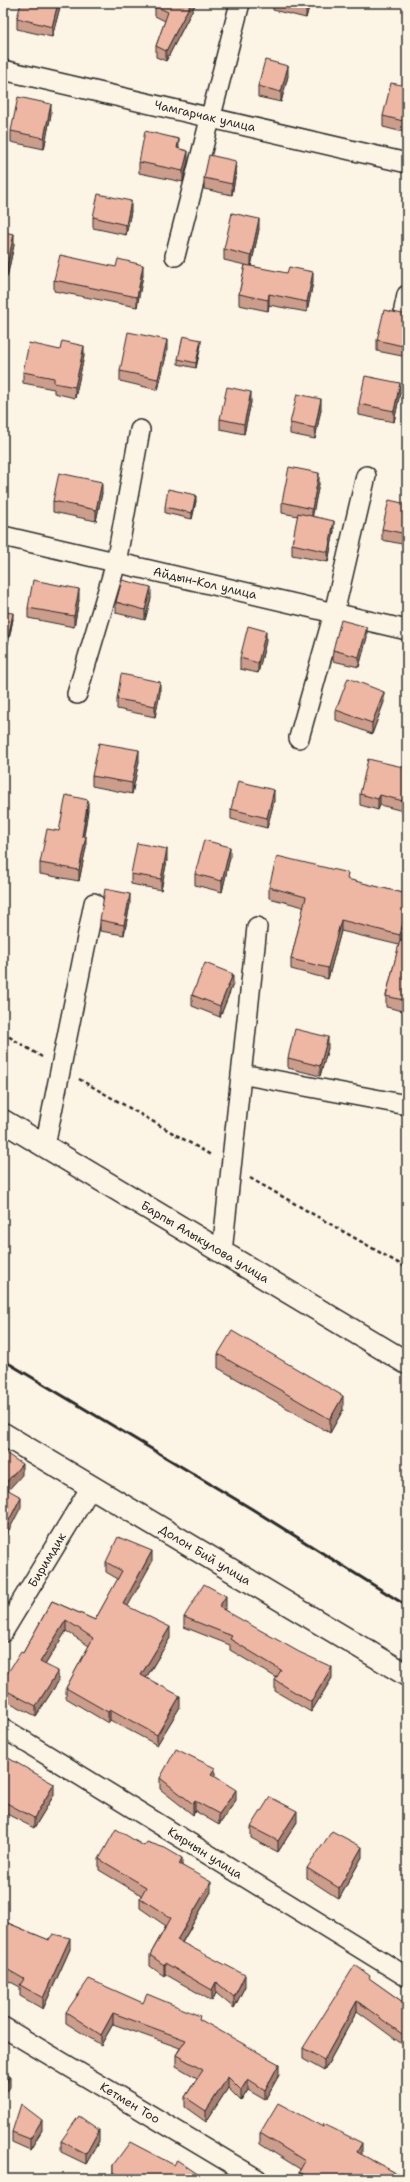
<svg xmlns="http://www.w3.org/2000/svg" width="410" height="2182" font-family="'Shantell Sans',sans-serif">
	<rect width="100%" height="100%" fill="#fcf5e5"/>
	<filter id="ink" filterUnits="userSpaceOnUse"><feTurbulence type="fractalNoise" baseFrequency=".025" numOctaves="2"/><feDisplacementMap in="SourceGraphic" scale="8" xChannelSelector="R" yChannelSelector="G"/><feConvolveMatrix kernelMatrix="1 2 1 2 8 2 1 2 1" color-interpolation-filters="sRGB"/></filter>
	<g filter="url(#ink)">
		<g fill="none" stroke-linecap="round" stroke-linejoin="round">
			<g stroke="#2b2b2b" stroke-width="22">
				<path id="minor" d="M3,70L407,163
					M175,256L240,3
					M404,309L407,295
					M3,536L407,630
					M77,694L116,563L140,430
					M299,738L334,613L366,476
					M241,1074L407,1105
					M45,1146L94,903
					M222,1252L257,927
					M3,1632L91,1487
					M3,1728L407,1977
					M3,2027L257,2179"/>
			</g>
			<g stroke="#2b2b2b" stroke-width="25">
				<path id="tertiary" d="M3,1434L407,1675"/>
			</g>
			<g stroke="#2b2b2b" stroke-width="25">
				<path id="primary" d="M3,1121L407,1363"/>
			</g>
			<path stroke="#2b2b2b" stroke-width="2.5" stroke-dasharray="4 3" stroke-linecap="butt" d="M3,1033L42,1057
				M79,1079L211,1155
				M250,1178L407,1268"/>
			<use href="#minor" stroke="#fcf5e5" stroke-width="19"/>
			<use href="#tertiary" stroke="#fcf5e5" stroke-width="22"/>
			<use href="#primary" stroke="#fcf5e5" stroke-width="22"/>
			<path stroke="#2b2b2b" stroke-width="3" d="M3,1360L252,1509L407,1606"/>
		</g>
		<path fill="#cd9d8c" stroke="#2b2b2b" d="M61,3L52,37L17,29V18Z
			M156,3H196L166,61L156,57V46L165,21L155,16V6Z
			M273,3H310L306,18L273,10Z
			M288,76L281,102L258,97V86Z
			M407,86V133L383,127V116Z
			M51,114L44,149L11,142V131Z
			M179,149L188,161L183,182L139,173V162Z
			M236,172L232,195L204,189V178Z
			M131,211L126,235L93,228V217Z
			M259,229L251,266L313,282L307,312L269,305L268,311L239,305V294L245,265L224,260V249Z
			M3,232L14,245L7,277L3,276Z
			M143,275L137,307L54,291V280Z
			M407,315V357L377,351V340Z
			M201,345L196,368L178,364V359Z
			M167,351L158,390L120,381V371Z
			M84,356L75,398L54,393V389L23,383V372Z
			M400,393L394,422L359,415V404Z
			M251,402L244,434L220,429V419Z
			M321,409L315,439L290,434V423Z
			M319,484L312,516L334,531L328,562L292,555V544L298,516L282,513V502Z
			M102,493L96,521L53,512V501Z
			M196,501L192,519L165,513V507Z
			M407,504V545L382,540V529Z
			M151,598L145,620L116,613V602Z
			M79,600L74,627L28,618V608Z
			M3,612L13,619L8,644H3Z
			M367,637L359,667L333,661V650Z
			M266,641L258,673L240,669V658Z
			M160,693L155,717L117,709V699Z
			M384,702L372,734L336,720V710Z
			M139,761L132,794L92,786V776Z
			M407,768V812L380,805L378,810L360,805V794Z
			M274,801L267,828L231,819V809Z
			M88,810L84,836L86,847L79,881L40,874V863L59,831Z
			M230,857L222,892L195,885V874Z
			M167,860L161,890L131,884V874Z
			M348,880L407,894L401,940L407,942V1012L386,1007V996L399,945L341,931L328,979L291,969V959L304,907L269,898V887Z
			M130,904L124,935L100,931V920Z
			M233,984L220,1017L192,1006V995Z
			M328,1048L320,1076L288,1068V1058Z
			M218,1354L343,1410L330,1433L218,1368Z
			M106,1562H152L127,1606L170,1638L146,1678L180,1707L157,1745L110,1720L108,1723L66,1698V1688L89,1646L66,1631L45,1665L58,1682L36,1716L3,1699V1680L23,1653L52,1601L95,1620L118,1579L106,1572Z
			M226,1607L224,1610L332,1678L311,1712L275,1691V1680L277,1678L230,1650V1645L184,1627V1617Z
			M3,1755L54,1795L34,1828L3,1812Z
			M215,1776L236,1800L219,1825L195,1811L193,1815L160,1789V1778Z
			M297,1822L278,1852L251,1838V1827Z
			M144,1846L182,1866L211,1892L182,1943L245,1986L234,2008L216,1993L212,2001L165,1974L164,1976L150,1966V1955L166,1926L140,1908V1898L141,1895L99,1870V1859Z
			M362,1857L339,1899L307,1878V1868Z
			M3,1921L70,1949L43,2009L20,1996V1987L3,1978Z
			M370,1979L407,2005V2050H406V2047L357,2011L324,2071L303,2059V2048Z
			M143,2003L200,2020L279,2075L265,2100L248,2090L241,2101L228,2088L206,2122L185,2107V2097L197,2078L176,2066V2055L180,2048L113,2024L101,2045L66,2023V2012Z
			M42,2130L30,2150L12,2142V2132Z
			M260,2133L362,2154L361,2155L407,2179H299V2172L300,2169L260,2144Z
			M61,2141H99L86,2164L61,2152Z
			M113,2165H174L205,2179H113Z"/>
		<path fill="#a78072" stroke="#2b2b2b" d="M58,3H61L52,37V27Z
			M191,3H196L166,61V51Z
			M307,3H310L306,18V7Z
			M288,66V76L281,102V92Z
			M51,104V114L44,149V138Z
			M179,139V149L177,148Z
			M188,151V161L183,182V171Z
			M236,161V172L232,195V184Z
			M131,201V211L126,235V225Z
			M259,219V229L251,266V256Z
			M14,234V245L7,277V266Z
			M143,265V275L137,307V297Z
			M313,272V282L307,312V302Z
			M269,294V305L268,311V300Z
			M167,340V351L158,390V379Z
			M201,340V345L196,368V363Z
			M84,346V356L75,398V387Z
			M400,383V393L394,422V411Z
			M251,392V402L244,434V424Z
			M321,399V409L315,439V428Z
			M319,473V484L312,519V509Z
			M102,482V493L96,521V510Z
			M196,495V501L192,519V513Z
			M334,521V531L328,562V552Z
			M151,587V598L145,620V610Z
			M79,589V600L74,627V616Z
			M13,613V619L8,644V639Z
			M367,627V637L359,667V657Z
			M266,631V641L258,673V663Z
			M160,682V693L155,717V706Z
			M384,692V702L372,734V723Z
			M139,750V761L132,794V783Z
			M274,790V801L267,828V818Z
			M380,795V805L378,810V799Z
			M88,800V810L82,846V836Z
			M86,836V847L79,881V870Z
			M230,847V857L222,892V881Z
			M167,849V860L161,890V879Z
			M130,894V904L124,935V925Z
			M407,906V917L400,945V935Z
			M341,920V931L328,979V968Z
			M233,974V984L220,1017V1006Z
			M328,1037V1048L320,1076V1066Z
			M343,1396V1410L330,1433V1419Z
			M22,1464V1475L3,1496V1486Z
			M21,1497V1507L3,1542V1532Z
			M152,1551V1562L123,1615V1604Z
			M226,1596V1607L219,1618V1607Z
			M66,1620V1631L40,1673V1662Z
			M170,1627V1638L141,1686V1675Z
			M332,1667V1678L311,1712V1702Z
			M58,1671V1682L36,1716V1706Z
			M180,1696V1707L157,1745V1735Z
			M110,1709V1720L108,1723V1712Z
			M215,1768V1779L211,1774Z
			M54,1784V1795L34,1828V1818Z
			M236,1790V1800L219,1825V1814Z
			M195,1801V1811L193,1815V1804Z
			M297,1811V1822L278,1852V1841Z
			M362,1847V1857L339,1899V1888Z
			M182,1858V1869L179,1864Z
			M211,1882V1892L177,1951V1940Z
			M70,1938V1949L43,2009V1998Z
			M165,1963V1974L164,1976V1965Z
			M245,1975V1986L234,2008V1997Z
			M216,1982V1993L212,2001V1990Z
			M357,2001V2011L324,2071V2060Z
			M113,2013V2024L101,2045V2035Z
			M279,2064V2075L265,2100V2090Z
			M10,2076V2087L3,2098V2088Z
			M228,2077V2088L206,2122V2111Z
			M248,2079V2090L241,2101V2090Z
			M42,2120V2130L30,2150V2139Z
			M99,2130V2141L86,2164V2154Z
			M362,2143V2154L357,2163V2152Z
			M344,2174V2179H341Z"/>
		<path fill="#eeb7a3" stroke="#2b2b2b" d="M21,3H58L52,27L17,18Z
			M156,3H191L166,51L156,46L168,12L155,6Z
			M289,3H307L306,7Z
			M265,60L288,66L281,92L258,86Z
			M391,83L407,86V122L383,116Z
			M18,97L51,104L44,138L11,131Z
			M145,131L179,139L177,148L188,151L183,171L139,162Z
			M209,155L236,161L232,184L204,178Z
			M98,194L131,201L126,225L93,217Z
			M232,213L259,219L251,256L224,249Z
			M3,232L14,234L7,266H3Z
			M60,255L116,267L118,259L143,265L137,297L54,280Z
			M245,265L287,273L289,267L313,272L307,302L269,294L268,300L239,294Z
			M384,310L407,315V347L377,340Z
			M128,332L167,340L158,379L120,371Z
			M183,336L201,340L196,363L178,359Z
			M62,341L84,346L75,387L54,383V378L23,372L29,343L60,350Z
			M365,376L400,383L394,411L359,404Z
			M227,387L251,392L244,424L220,419Z
			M297,394L321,399L315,428L290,423Z
			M289,467L319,473L312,509L282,502Z
			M59,473L102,482L96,510L53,501Z
			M168,489L196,495L192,513L165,507Z
			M389,500L407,504V534L382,529Z
			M298,513L334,521L328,552L292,544Z
			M33,580L79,589L74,616L28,608Z
			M122,580L151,587L145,610L116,602Z
			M3,612L13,613L8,639L3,638Z
			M341,620L367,627L359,657L333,650Z
			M248,626L266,631L258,663L240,658Z
			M121,674L160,682L155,706L117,699Z
			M348,678L384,692L372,723L336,710Z
			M99,743L139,750L132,783L92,776Z
			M368,759L407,768V802L380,795L378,799L360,794Z
			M238,781L274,790L267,818L231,809Z
			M66,795L88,800L82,836H86L79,870L40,863L47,829L59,831Z
			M204,840L230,847L222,881L195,874Z
			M137,843L167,849L161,879L131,874Z
			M277,856L348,873L347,879L407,894V906L400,935L341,920L328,968L291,959L306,897L269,887Z
			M105,889L130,894L124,925L100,920Z
			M400,940L407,942V1001L386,996Z
			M205,963L233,974L220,1006L192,995Z
			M295,1029L328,1037L320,1066L288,1058Z
			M232,1331L343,1396L330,1419L218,1354Z
			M4,1452L22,1464L3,1486V1454Z
			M3,1487L21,1497L3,1532Z
			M118,1537L152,1551L123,1604L170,1627L141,1675L180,1696L157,1735L110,1709L108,1712L66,1688L93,1638L66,1620L40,1662L58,1671L36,1706L3,1689V1680L21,1652L23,1653L52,1601L95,1620L122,1571L106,1562Z
			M204,1584L226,1596L219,1607L299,1652L332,1667L311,1702L275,1680L281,1670L230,1639L232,1636L184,1617Z
			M176,1749L215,1768L211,1774L236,1790L219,1814L195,1801L193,1804L160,1778Z
			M3,1755L54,1784L34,1818L3,1801Z
			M270,1797L297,1811L278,1841L251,1827Z
			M116,1829L144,1846L147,1842L165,1848L182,1858L179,1864L211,1882L177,1940L245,1975L234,1997L216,1982L212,1990L165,1963L164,1965L150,1955L171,1918L140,1898L146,1887L99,1859Z
			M332,1831L362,1847L339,1888L307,1868Z
			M3,1921L49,1940L53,1934L70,1938L43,1998L20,1985L24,1979L3,1967Z
			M355,1965L370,1976L369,1978L407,2005V2039H406V2037L357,2001L324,2060L303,2048Z
			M89,1979L143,2003L147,1994L200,2016L199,2019L279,2064L265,2090L248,2079L241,2090L228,2077L206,2111L185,2097L203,2070L176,2055L186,2040L113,2013L101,2035L66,2012Z
			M3,2073L10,2076L3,2088Z
			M278,2103L323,2127L324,2124L362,2143L357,2152L407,2179H351L344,2174L341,2179H313L299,2172L305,2161L260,2133Z
			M21,2104L42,2120L30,2139L12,2132Z
			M79,2116L99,2130L86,2154L61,2141Z
			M130,2142L174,2165L177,2160L205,2179H127L113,2172V2165Z"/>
	</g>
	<g text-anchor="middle" stroke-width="3" stroke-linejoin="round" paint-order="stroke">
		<g font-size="12" fill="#2b2b2b" stroke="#fcf5e5">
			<text transform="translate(205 116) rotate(13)" y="4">Чамгарчак улица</text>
			<text transform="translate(205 583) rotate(13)" y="4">Айдын-Кол улица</text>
			<text transform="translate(205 1242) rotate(31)" y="4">Барпы Алыкулова улица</text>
			<text transform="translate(205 1555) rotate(31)" y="4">Долон Бий улица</text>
			<text transform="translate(47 1560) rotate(-59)" y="4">Биримдик</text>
			<text transform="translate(205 1853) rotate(32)" y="4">Кырчын улица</text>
			<text transform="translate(130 2103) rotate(31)" y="4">Кетмен Тоо</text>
		</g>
	</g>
	<rect width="410" height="2182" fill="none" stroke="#fcf5e5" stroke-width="16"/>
	<rect x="8" y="8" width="394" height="2166" fill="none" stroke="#2b2b2b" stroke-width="1.5" filter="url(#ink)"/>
</svg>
